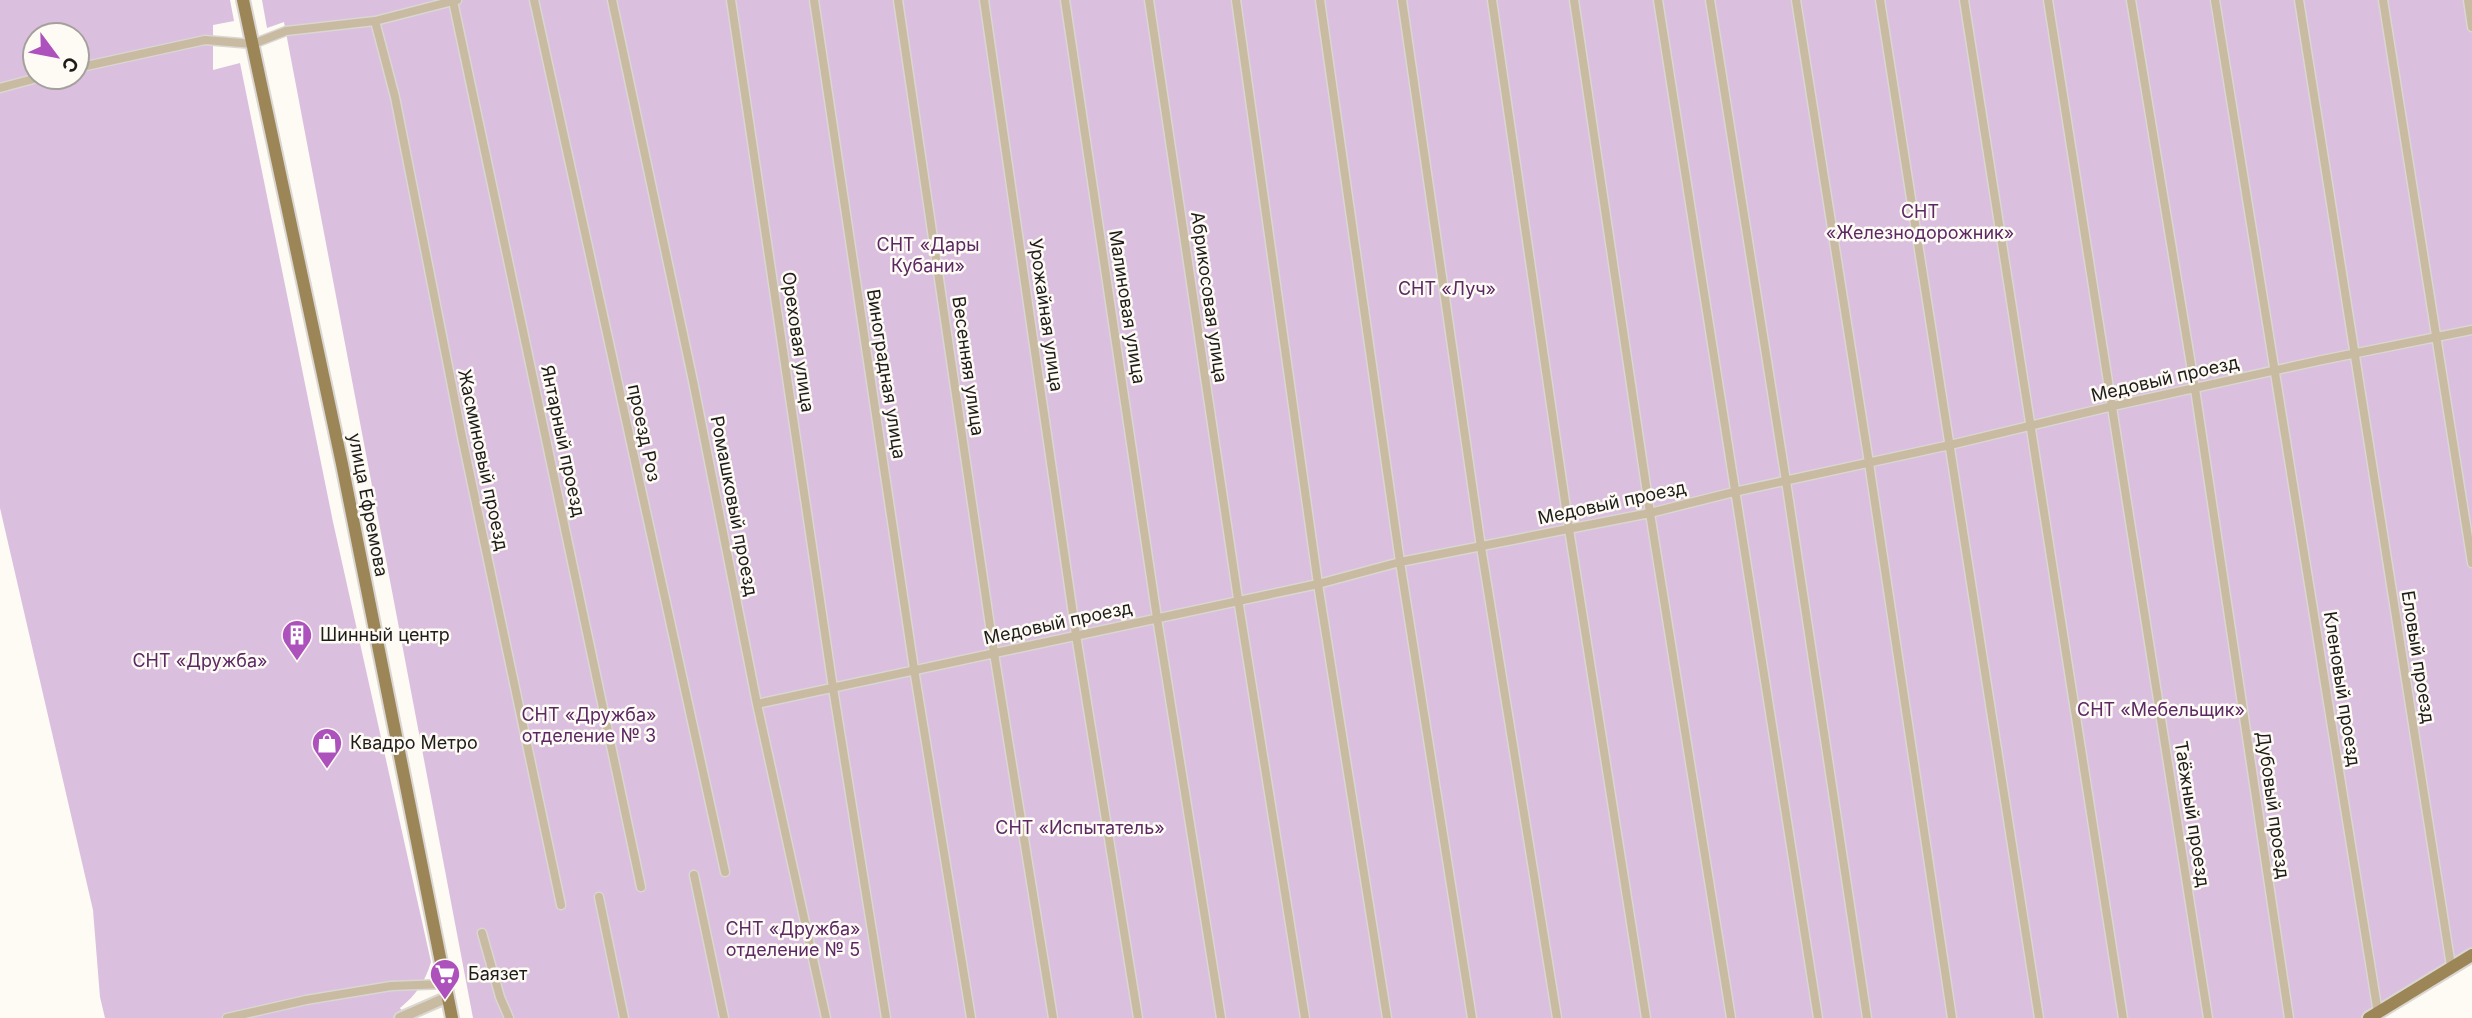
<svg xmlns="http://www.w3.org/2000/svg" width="2472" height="1018" font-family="Inter,sans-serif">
	<rect width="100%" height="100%" fill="#fefaf4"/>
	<path fill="#dabfdf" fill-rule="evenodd" d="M0,0H230L234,21L213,25V70L240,63L333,522L431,962C425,982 416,995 400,1008L403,1013L397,1018H105L100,997L93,910L0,508ZM35,35H77V77H35Z
		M262,0H2472V955L2369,1018H473L284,22L267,28Z"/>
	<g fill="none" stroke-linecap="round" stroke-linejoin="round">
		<g stroke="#dad6d1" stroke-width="11">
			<path id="minor" d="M534,0L725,872
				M612,0L693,381L757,704L826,1018
				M731,0L833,688L886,1018
				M814,0L914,669L971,1018
				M898,0L994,653L1053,1018
				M984,0L1076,635L1138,1018
				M1065,0L1157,618L1221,1018
				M1149,0L1238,599L1305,1018
				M1236,0L1318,584L1387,1018
				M1320,0L1400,562L1472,1018
				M1402,0L1481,547L1557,1018
				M1492,0L1569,529L1646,1018
				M1574,0L1650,513L1731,1018
				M1658,0L1818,1018
				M1710,0L1786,481L1867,1018
				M1796,0L1869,463L1952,1018
				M1880,0L2039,1018
				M1964,0L2123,1018
				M2048,0L2208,1018
				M2131,0L2195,389L2289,1018
				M2215,0L2378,1013
				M2299,0L2451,966
				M2383,0L2472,563
				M2468,0L2472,27
				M453,1L641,887
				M375,21L395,97L462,437L561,905
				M77,68L205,40L253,44L286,31L375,21L457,0
				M0,88L41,77
				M757,704L1318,584L1400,562L1650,513L1734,492L1950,445L2113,406L2322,360L2472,330
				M694,875L724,1018
				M599,897L624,1018
				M482,933L500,997L509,1018
				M227,1018L306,1000L391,986L445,984"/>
		</g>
		<g stroke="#dad6d1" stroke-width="14">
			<path id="tertiary" d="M400,1018L448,997"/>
		</g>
		<g stroke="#dad6d1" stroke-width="16">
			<path id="primary" d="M243,0L342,464L452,1018
				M2369,1018L2472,955"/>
		</g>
		<use href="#minor" stroke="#c8bba2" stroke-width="8"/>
		<use href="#tertiary" stroke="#c8bba2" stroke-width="10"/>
		<use href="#primary" stroke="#9c8556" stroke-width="12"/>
	</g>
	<defs>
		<g id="building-pin" transform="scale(1.575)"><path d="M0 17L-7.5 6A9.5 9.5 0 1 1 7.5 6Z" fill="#ad51bc" stroke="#fefaf4"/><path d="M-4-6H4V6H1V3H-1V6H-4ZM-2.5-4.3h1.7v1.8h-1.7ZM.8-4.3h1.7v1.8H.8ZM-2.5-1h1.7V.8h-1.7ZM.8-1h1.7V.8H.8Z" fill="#fff"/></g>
		<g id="shop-pin" transform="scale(1.575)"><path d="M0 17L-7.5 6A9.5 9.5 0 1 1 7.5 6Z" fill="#ad51bc" stroke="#fefaf4"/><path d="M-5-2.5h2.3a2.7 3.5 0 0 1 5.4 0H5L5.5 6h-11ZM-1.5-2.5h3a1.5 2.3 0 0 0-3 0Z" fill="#fff"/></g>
		<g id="supermarket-pin" transform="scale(1.575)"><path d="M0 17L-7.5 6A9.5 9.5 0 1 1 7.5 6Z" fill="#ad51bc" stroke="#fefaf4"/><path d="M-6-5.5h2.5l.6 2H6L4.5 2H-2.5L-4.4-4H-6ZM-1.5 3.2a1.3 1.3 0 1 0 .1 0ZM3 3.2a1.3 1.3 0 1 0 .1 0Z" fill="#fff"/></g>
	</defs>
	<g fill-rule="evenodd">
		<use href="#building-pin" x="297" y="635"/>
		<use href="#shop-pin" x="327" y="743"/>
		<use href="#supermarket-pin" x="445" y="974"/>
	</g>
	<g text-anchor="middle" stroke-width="5" stroke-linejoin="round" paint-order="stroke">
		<g font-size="18" fill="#5b2864" stroke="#fefaf4">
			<text x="1920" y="218">СНТ<tspan x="1920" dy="21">«Железнодорожник»</tspan></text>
			<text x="928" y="251">СНТ «Дары<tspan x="928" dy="21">Кубани»</tspan></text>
			<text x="1447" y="295">СНТ «Луч»</text>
			<text x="200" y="667">СНТ «Дружба»</text>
			<text x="2161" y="716">СНТ «Мебельщик»</text>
			<text x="589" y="721">СНТ «Дружба»<tspan x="589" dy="21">отделение № 3</tspan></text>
			<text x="1080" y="834">СНТ «Испытатель»</text>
			<text x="793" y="935">СНТ «Дружба»<tspan x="793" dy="21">отделение № 5</tspan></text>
		</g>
		<g font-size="18" fill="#1d1c1a" stroke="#fefaf4">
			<text transform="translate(1209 297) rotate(82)" y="6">Абрикосовая улица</text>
			<text transform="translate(1127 307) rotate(81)" y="6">Малиновая улица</text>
			<text transform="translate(1046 315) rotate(82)" y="6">Урожайная улица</text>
			<text transform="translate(798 342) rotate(82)" y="6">Ореховая улица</text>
			<text transform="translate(968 366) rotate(82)" y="6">Весенняя улица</text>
			<text transform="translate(886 374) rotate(81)" y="6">Виноградная улица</text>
			<text transform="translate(2165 379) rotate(-13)" y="6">Медовый проезд</text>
			<text transform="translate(644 433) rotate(78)" y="6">проезд Роз</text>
			<text transform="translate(563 441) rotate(78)" y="6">Янтарный проезд</text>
			<text transform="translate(483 460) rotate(78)" y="6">Жасминовый проезд</text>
			<text transform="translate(1612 503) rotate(-12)" y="6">Медовый проезд</text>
			<text transform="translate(368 505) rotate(79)" y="6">улица Ефремова</text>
			<text transform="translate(734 506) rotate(79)" y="6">Ромашковый проезд</text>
			<text transform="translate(1058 623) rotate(-12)" y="6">Медовый проезд</text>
			<text transform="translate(2418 657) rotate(81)" y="6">Еловый проезд</text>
			<text transform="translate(2342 689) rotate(81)" y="6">Кленовый проезд</text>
			<text transform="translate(2273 805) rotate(82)" y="6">Дубовый проезд</text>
			<text transform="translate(2192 814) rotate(81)" y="6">Таёжный проезд</text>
		</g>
		<g font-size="18" fill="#1d1c1a" stroke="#fefaf4" text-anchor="start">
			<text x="320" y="641">Шинный центр</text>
			<text x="350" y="749">Квадро Метро</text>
			<text x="468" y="980">Баязет</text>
		</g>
	</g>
	<g transform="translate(56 56) rotate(122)"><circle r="33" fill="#fefaf4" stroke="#a4a19d" stroke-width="2"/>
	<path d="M0-5L12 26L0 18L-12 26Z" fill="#ad51bc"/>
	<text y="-10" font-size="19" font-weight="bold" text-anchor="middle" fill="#1d1c1a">С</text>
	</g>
</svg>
